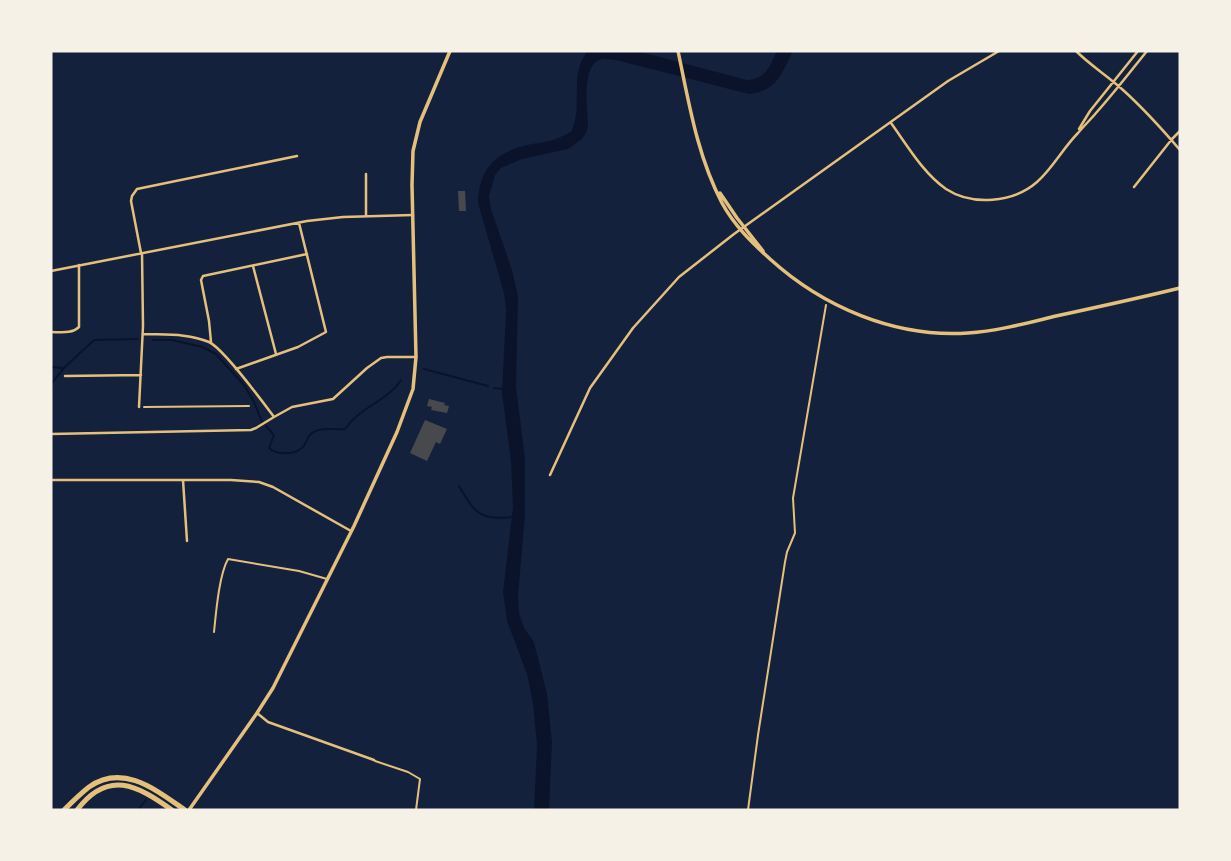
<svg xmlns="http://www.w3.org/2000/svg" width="1231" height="861" font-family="'PT Sans',sans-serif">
	<rect width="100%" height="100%" fill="#14213d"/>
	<path fill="#0b132b" d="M588,51H637L747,80C767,78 769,67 777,51H793C782,73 777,91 749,94L616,60C611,60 604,58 599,60C581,68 588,110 588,126L586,133L582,139L568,149L522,159L501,168L495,175L489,196L491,209L512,270L518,297L516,387L525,459V515L518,596L519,613L524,628L534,642L547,694L552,742L549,810H534L537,745L533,703L527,674L507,621L503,592L513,507L511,462L502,393L506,310L504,293L478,203C479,171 492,155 523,146C533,143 545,143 556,139C561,137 566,134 571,132C584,107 568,73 588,51Z"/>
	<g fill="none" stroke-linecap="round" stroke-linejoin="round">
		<path stroke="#0b132b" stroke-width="2" d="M153,340H172L202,347L216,354L244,385L254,402L262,422
			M51,367L63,368
			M424,369L488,386
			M51,384L64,368L94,340L138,339
			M494,388L503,389
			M266,426L274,435L269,448C276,455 294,455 302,448C308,443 306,434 316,431C325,427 335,430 345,429C361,406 388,401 401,380
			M459,486C475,513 480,521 513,517
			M138,810L146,800"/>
	</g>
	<path fill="#48494c" d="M458,191H465L466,211H459Z
		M429,399L445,403L444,405L449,406L447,413L431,410L432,407L427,406Z
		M425,420L447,429L440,444L436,442L427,461L410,453Z"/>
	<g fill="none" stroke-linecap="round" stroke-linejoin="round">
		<path stroke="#e5c07b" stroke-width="2" d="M144,407L249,406
			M748,810L758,735L785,562L787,552L795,533L793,498L826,305"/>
		<path stroke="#e5c07b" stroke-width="2" d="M214,632C216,613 219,575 228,559L299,571L327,579
			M375,761L408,772L420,779L416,810"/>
		<path stroke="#e5c07b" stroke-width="2.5" d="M1076,51C1091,66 1108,76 1123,90C1143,108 1162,129 1180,150
			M891,123C907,145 923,173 946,189C972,206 1013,203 1037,182C1053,168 1063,148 1078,133C1084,126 1090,120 1096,113C1114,93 1130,72 1147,51
			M1079,129L1090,111L1138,51
			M366,174V216
			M1134,187L1172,139L1180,131
			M141,253L131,201L132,196L137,189L297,156
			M253,266L276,354
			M51,271L307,221L343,217L413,215
			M51,332C61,332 72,334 79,327V265
			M143,334C164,335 188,333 209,342C224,349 262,401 274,417L292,407L333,399L367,368L381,358L387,357H416
			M211,342L209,321L201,280L203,276L307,254
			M236,369L298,347L326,332L299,223
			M65,376L141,375
			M139,407L143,326L142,253
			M51,434L251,430L256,428L274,417
			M550,475L590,388L633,328L679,277L734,234L948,81L999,51
			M51,480H231L259,482L273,487L351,531
			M183,480L187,541
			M257,713L268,722L374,760"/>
		<path stroke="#e5c07b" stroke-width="3.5" d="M678,51C689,103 697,155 722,203C734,225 751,242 770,259C823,307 895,338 968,333C998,331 1027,323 1056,316C1098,307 1139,298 1180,288
			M720,193L737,218L763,251
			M189,810L257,713L273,688L354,526L397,432L413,389L416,357L412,185L413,151L420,122L450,51"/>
		<path stroke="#e5c07b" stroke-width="5" d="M64,810C72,802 80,794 89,787C123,763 156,790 185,810
			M77,810C108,769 137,785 172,810"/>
	</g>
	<rect width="1231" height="861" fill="none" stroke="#f6f1e7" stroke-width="105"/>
</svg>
